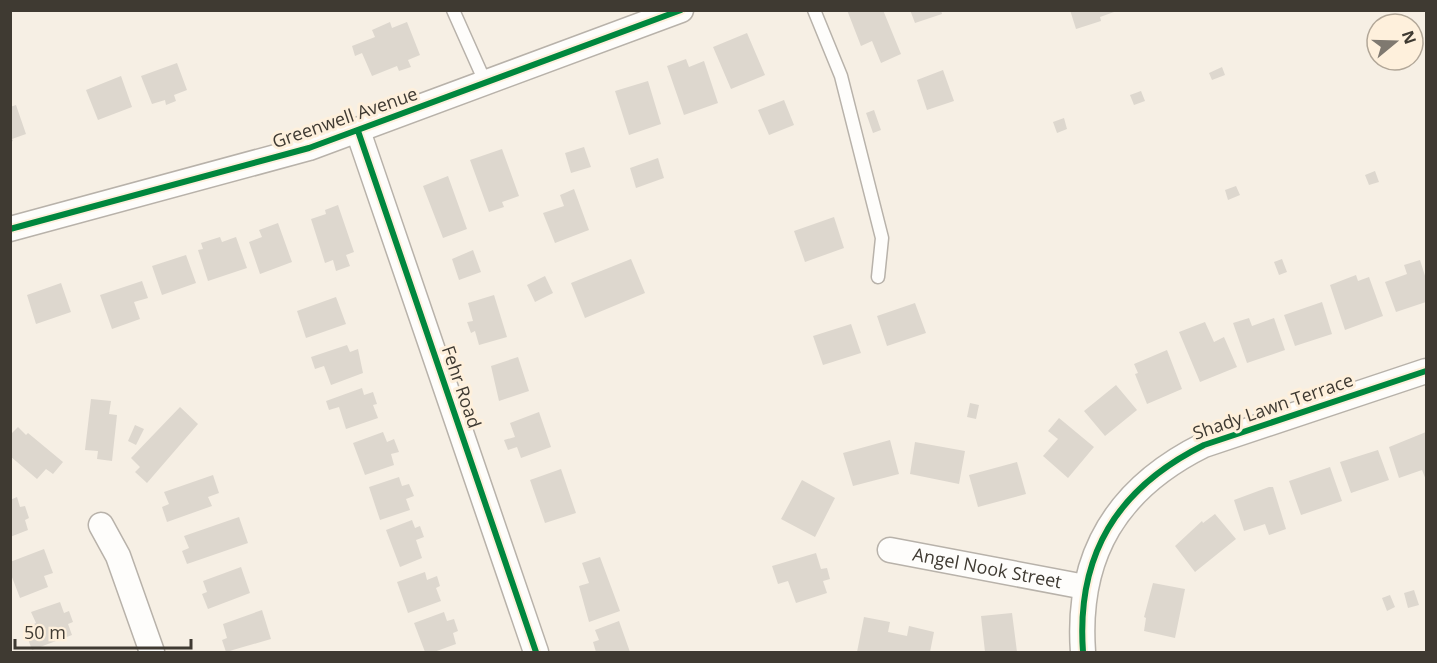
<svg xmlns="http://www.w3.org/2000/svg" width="1437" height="663" font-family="'Open Sans',sans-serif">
	<rect width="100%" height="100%" fill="#f6efe4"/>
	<path fill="#ddd7ce" d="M847,10H883L901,54L881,63L872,41L861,46Z
		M910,10H941L942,14L915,23Z
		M1070,10H1113L1114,12L1100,17L1101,21L1076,29Z
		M390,22L392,28L407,22L420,55L408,60L411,67L399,71L397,66L372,76L362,53L355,56L352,46L375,37L372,30Z
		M747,33L765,75L731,89L713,47Z
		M686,59L689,67L704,61L718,103L684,115L667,66Z
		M177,63L187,90L174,95L176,101L166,105L165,100L152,104L141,76Z
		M1222,67L1225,75L1212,80L1209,73Z
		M943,70L954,101L927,110L917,80Z
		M121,76L132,107L98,120L86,90Z
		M648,81L661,124L629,135L615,91Z
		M1141,91L1145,101L1134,105L1130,95Z
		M784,100L794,125L769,135L758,110Z
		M16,105L26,134L12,139L13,141L10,142V107Z
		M874,110L881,130L873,133L866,113Z
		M1064,118L1067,129L1057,133L1053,122Z
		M584,147L591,167L571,173L565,153Z
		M502,149L519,196L502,202L504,207L489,212L470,160Z
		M658,158L664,178L636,188L630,168Z
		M1375,171L1379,182L1369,185L1365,175Z
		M448,176L467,229L443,238L423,186Z
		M1236,186L1240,195L1228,200L1225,190Z
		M574,189L589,230L555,243L543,213L564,206L560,195Z
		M338,205L354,252L346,255L350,266L336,271L333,260L325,263L311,219L326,214L325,210Z
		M834,217L844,248L805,262L794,231Z
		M278,223L292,262L260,274L249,242L262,237L259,230Z
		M220,237L222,242L236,237L247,268L208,281L198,250L203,249L201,243Z
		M473,250L481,272L459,280L452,259Z
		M186,255L196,283L162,295L152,266Z
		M631,259L645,293L585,318L571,283Z
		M1282,259L1287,272L1279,275L1274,262Z
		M1420,260L1426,279V302L1396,312L1385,282L1407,274L1404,265Z
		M1356,275L1358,281L1369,277L1383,316L1345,330L1330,285Z
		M545,276L553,293L535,302L527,285Z
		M142,281L148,298L134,302L140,319L112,329L100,295Z
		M61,283L71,312L36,324L27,295Z
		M494,295L507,337L479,345L475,331L471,333L467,322L473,321L468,303Z
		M336,297L346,324L306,338L297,311Z
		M1322,302L1332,334L1295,346L1284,315Z
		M915,303L926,333L887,346L877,316Z
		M1249,318L1252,326L1274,318L1285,350L1247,363L1233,323Z
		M1205,322L1214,342L1224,337L1237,367L1200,382L1179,332Z
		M851,324L861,353L823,365L813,336Z
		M347,345L350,352L358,349L363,373L331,385L324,366L315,369L311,357Z
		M1167,350L1182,389L1147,404L1135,374L1138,373L1134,364Z
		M518,357L529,391L499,401L491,366Z
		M1116,385L1137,410L1105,436L1084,411Z
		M362,388L364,395L373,392L377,404L373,405L378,418L346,429L339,407L329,410L326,401Z
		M91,399L111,401L109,414L117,415L112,461L97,459L98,451L85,450Z
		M970,403L979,405L976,419L967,417Z
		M180,407L198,424L147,483L135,472L140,467L131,458Z
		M539,412L551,447L521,458L517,447L508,450L504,440L515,437L510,423Z
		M1059,418L1094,447L1068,478L1043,456L1058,439L1048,431Z
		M135,425L144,429L136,445L128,441Z
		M18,427L26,435L28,433L63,462L53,474L46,469L37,479L10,456V435Z
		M383,432L387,442L394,439L399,452L391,454L394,465L365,475L353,443Z
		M1426,432V480L1422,470L1399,478L1389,447Z
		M890,440L899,474L853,486L843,453Z
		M915,442L965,451L959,484L910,474Z
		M1378,450L1389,480L1351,493L1340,462Z
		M1017,462L1026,494L978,507L969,475Z
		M1330,467L1342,501L1301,515L1289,481Z
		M561,469L576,513L545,523L530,480Z
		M213,475L219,493L208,497L212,506L167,522L162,507L169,504L164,492Z
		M399,477L402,486L409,484L414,496L406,499L410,510L380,520L369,487Z
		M802,480L835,498L815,537L781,519Z
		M1269,487H1273L1286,529L1269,535L1265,524L1244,531L1234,500Z
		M17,497L20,507L25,506L29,518L25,520L28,530L10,537V500Z
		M1215,514L1236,539L1195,572L1175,546L1202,521L1203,523Z
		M239,517L248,543L187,564L182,551L189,548L184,536Z
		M412,520L415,528L420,526L424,537L416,540L422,558L400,567L386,530Z
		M44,549L53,573L44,576L48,587L20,598L10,572V562Z
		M816,553L821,569L827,568L830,579L823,581L827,593L796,603L788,581L778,584L772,566Z
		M600,557L620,611L589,622L579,586L589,583L582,563Z
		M241,567L250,593L208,609L202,594L207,592L203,581Z
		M425,572L427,580L437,576L440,586L436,588L441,601L408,613L397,582Z
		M1153,583L1185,589L1175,638L1144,631L1146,618L1144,617Z
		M1414,590L1419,605L1408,608L1404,593Z
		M1390,595L1395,607L1387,611L1382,598Z
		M60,602L64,613L69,611L73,622L68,624L72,635L32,650L24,628L36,623L31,612Z
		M262,610L271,639L226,652L222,640L227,638L223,624Z
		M444,612L447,621L454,619L458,631L453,633L456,644L434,652H425L414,623Z
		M1012,613L1017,652H985L981,616Z
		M864,617L890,622L888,632L907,636L909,626L934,632L930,652H857Z
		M619,621L630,652H596L593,642L599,640L595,630Z"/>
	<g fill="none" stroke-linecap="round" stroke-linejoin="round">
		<g stroke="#b8b2aa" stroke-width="15">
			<path id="lane" d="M453,10L486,84
				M814,10L841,76L882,238L878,277"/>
		</g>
		<g stroke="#b8b2aa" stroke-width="27">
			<g id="street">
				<path d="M358,131L536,652"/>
				<path d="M10,229L309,148L681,10"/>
				<path d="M101,525L118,556L152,652"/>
				<path id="s1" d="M890,550L1085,587"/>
				<path d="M1083,652C1076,555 1117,488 1204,445L1426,371"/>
			</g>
		</g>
		<use href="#lane" stroke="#fefdfb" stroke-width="12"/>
		<use href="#street" stroke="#fefdfb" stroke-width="24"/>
		<g stroke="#fef0dc" stroke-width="10">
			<path id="cycleway" d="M358,131L536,652
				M10,229L309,148L681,10
				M1083,652C1076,555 1117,488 1204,445L1426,371"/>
		</g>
		<use href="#cycleway" stroke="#00873e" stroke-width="6"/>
	</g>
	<g text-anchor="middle" stroke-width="6" stroke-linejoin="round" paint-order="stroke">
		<g font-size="18" fill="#3f3a32" stroke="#fef0dc">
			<text transform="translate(345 118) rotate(-19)" y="6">Greenwell Avenue</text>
			<text transform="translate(461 387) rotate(71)" y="6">Fehr Road</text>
			<text transform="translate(1273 407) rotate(-19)" y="6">Shady Lawn Terrace</text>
			<text dy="6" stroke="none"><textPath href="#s1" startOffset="99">Angel Nook Street</textPath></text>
		</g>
	</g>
	<rect width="1437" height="663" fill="none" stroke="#3f3a32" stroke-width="24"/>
	<g transform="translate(1395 42) rotate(71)"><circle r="28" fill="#fef0dc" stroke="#b2a798" stroke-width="1.5"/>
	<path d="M0-4.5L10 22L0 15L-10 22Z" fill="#7f7970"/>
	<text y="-9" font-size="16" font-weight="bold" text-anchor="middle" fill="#3f3a32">N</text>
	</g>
	<path d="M15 639v9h176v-9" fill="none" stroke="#3f3a32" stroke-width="3"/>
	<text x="24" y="639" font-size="18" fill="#3f3a32" stroke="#fef0dc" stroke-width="4.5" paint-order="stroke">50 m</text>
</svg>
